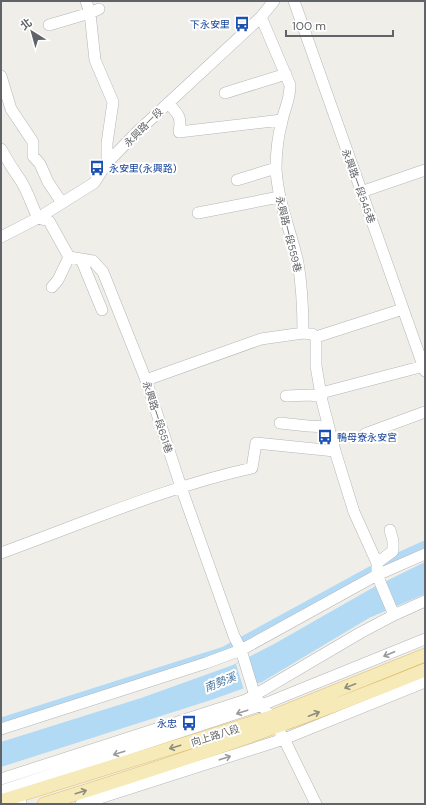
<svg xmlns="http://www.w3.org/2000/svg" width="426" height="805" font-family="'DM Sans','Noto Sans TC',sans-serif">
	<rect width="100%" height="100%" fill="#f0eee9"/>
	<path fill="#b3daf5" d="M425,562V594L369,618L262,682L211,700L1,767V742L141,698L233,665L274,644L374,587Z"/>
	<path fill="#f0eee9" d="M248,659L257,685L244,690L236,664Z"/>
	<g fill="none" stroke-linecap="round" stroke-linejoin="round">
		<path stroke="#b3daf5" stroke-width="7" d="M1,721L224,650L381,564L425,544"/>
		<g stroke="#b3b5b9" stroke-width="12">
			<path id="minor" d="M86,1L90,13L95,60L113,102L107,143V163
				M294,1L425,371
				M261,17L290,85C290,100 285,107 282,121C278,136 276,153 276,169C278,203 291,231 298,263C302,286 303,310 303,333L312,334L316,337V366L322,401L335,451L354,512L377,563V575L394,615
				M49,25L90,13L99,9
				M1,76L11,109L33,142V156L40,164L48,182L62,203
				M225,93L286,74
				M168,103C178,114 182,116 179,132L282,120
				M1,149C7,160 14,171 21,181C28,192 32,206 38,218
				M237,180L276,168
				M361,192L425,170
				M198,213L279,197
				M38,218L49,221L69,257L93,261L103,272L146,380L181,487L234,636L241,650L255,696L271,717L284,739L316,804
				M1,237L38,218L94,183L107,163L136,133L261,17L274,1
				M81,259L102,310
				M52,287L58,280L69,257
				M316,337L403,309
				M146,380L261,339L303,333
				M321,393L424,366
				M286,396L311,395L322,397
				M280,423L308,426L328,427
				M365,434L425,412
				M1,553C84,523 166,487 252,468L256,443L335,451
				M377,563L393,551V541L390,530
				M1,729L206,663L241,650L377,575L425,554
				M1,779L246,700L360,633L394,615L425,601
				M17,787L21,804
				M1,791L262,705L425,639
				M81,804L284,739L425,682"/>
		</g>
		<g stroke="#e2bf70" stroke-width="14">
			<path id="major" d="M1,801L271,717L425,655
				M44,804C173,764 300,721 425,670"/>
		</g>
		<use href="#minor" stroke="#fff" stroke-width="11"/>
		<use href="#major" stroke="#f6eab8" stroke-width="13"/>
	</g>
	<defs><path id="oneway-shaft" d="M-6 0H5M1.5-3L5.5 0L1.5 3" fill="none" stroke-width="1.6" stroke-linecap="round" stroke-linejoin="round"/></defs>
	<g stroke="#989a9c">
		<use href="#oneway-shaft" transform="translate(389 654) rotate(157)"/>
		<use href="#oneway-shaft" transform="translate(242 712) rotate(162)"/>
		<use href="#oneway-shaft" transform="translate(119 753) rotate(162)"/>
		<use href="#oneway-shaft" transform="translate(225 758) rotate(-18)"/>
	</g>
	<g stroke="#8d8c7f">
		<use href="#oneway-shaft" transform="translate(350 686) rotate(158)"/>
		<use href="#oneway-shaft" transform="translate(314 714) rotate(-21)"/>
		<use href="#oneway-shaft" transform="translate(175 747) rotate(163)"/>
		<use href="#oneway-shaft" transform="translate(81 792) rotate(-17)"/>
	</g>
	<defs>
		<g id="bus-bare" transform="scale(1.2)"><path d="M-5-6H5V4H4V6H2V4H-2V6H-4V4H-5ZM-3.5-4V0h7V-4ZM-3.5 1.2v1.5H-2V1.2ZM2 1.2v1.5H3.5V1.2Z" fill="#1a4fb4" stroke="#fff" stroke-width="2.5" paint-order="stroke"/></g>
	</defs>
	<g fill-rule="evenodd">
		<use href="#bus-bare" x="242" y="24"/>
		<use href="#bus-bare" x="97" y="168"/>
		<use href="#bus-bare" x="325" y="437"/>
		<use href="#bus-bare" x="189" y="723"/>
	</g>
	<g text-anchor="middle" stroke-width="4" stroke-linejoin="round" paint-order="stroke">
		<g font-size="10" fill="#164399" stroke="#fff" text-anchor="end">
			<text x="230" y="28">下永安里</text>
			<text x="109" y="172" text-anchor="start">永安里(永興路)</text>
			<text x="337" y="441" text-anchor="start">鴨母寮永安宮</text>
			<text x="177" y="727">永忠</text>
		</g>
		<g font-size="10" fill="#606367" stroke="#fff">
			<text transform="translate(143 127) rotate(-45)" y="4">永興路一段</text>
			<text transform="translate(359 186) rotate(70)" y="4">永興路一段545巷</text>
			<text transform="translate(289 234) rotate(76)" y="4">永興路一段559巷</text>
			<text transform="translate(158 417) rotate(72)" y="4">永興路一段651巷</text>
			<text transform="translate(215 735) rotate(-17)" y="4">向上路八段</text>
		</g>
		<g font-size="11" font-style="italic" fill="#4c779e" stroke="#fff">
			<text transform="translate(220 682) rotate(-22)" y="4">南勢溪</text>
		</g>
	</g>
	<rect width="426" height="805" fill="none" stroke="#606367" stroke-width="4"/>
	<g transform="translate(32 32) rotate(323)" stroke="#ffffff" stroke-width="3" paint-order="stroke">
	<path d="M0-3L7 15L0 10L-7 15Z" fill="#606367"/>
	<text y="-6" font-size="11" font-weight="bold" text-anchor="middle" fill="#606367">北</text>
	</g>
	<path d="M286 30v6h107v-6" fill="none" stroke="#606367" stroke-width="2"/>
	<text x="292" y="30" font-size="12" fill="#606367" stroke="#ffffff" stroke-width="3" paint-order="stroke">100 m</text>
</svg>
